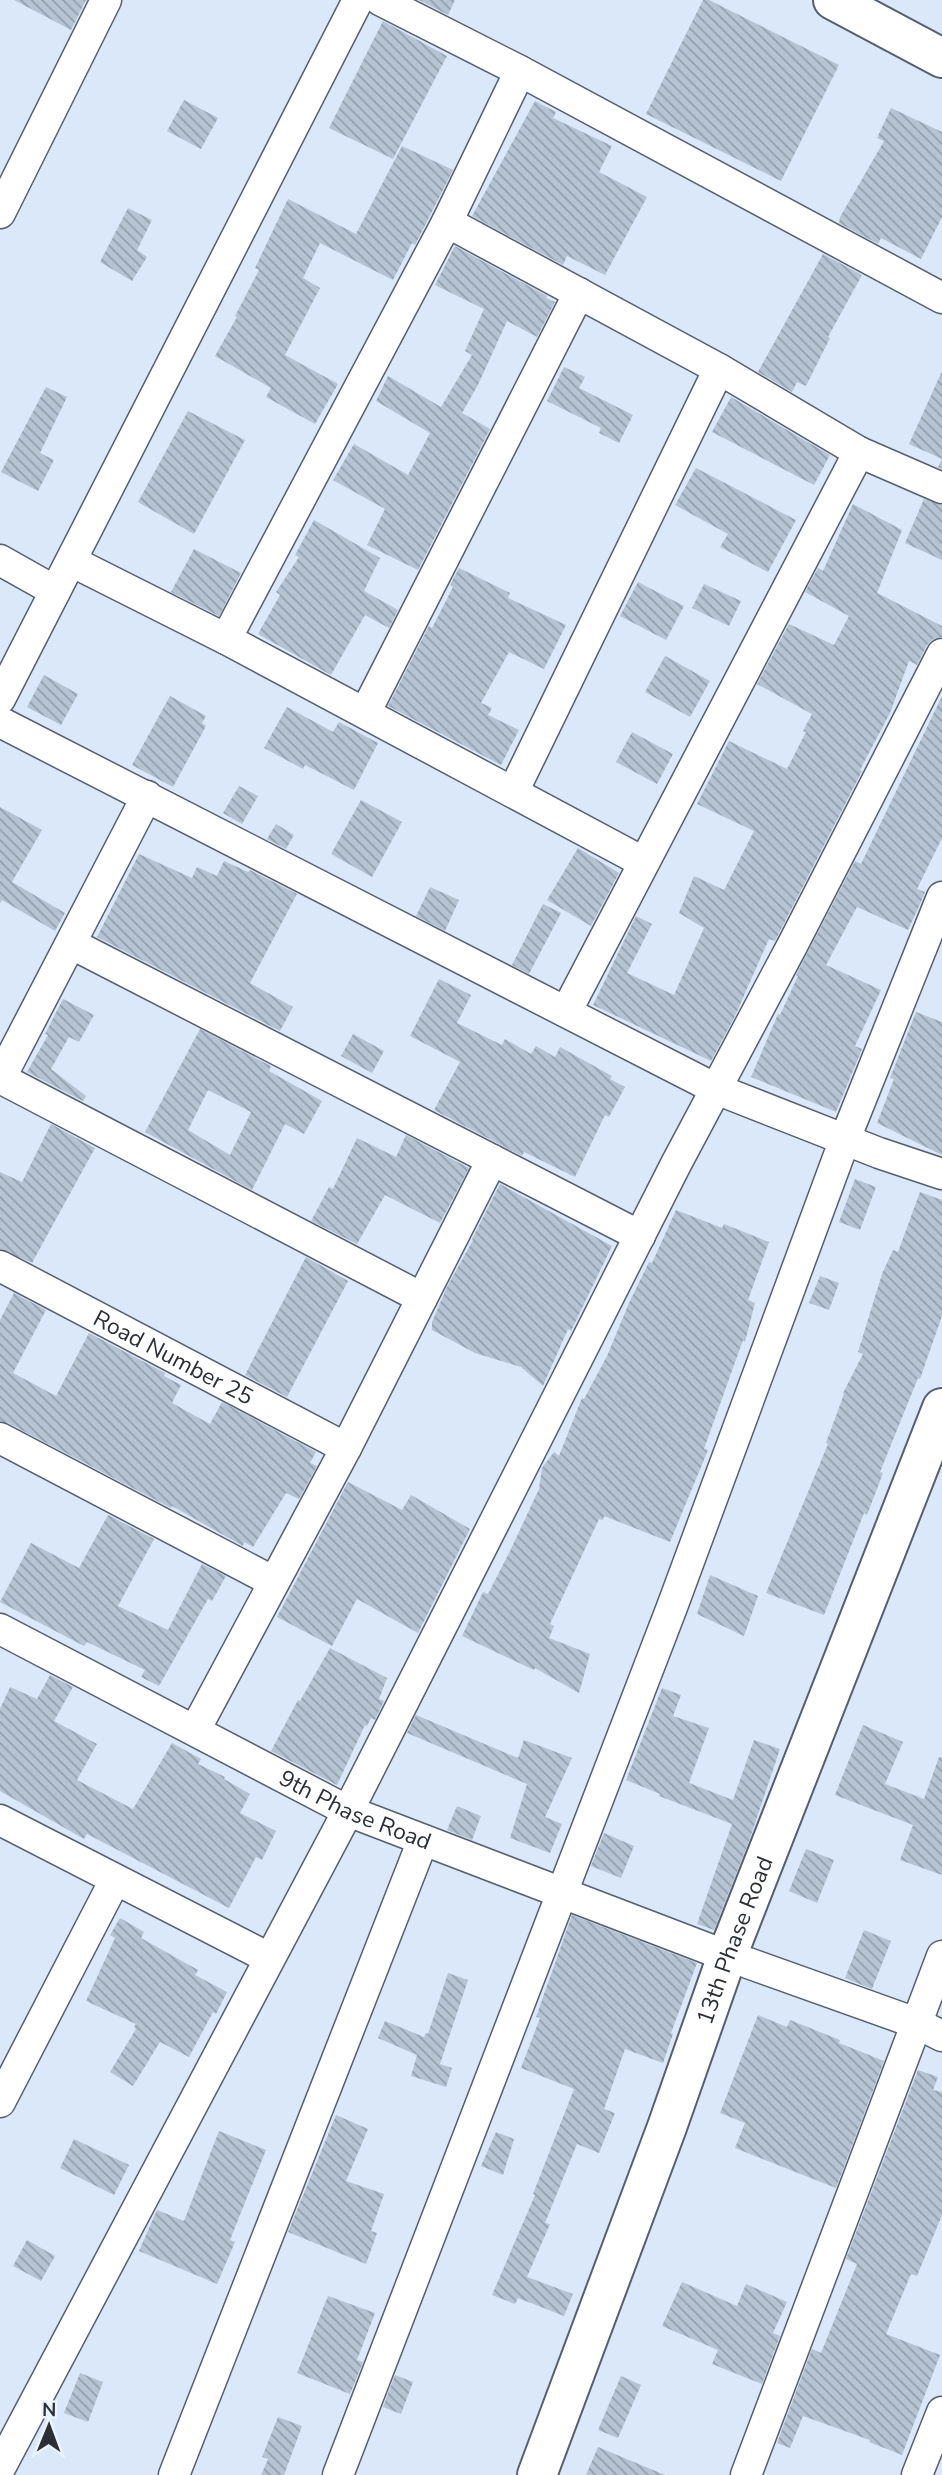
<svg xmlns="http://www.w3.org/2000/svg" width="942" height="2475" font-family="'Nunito Sans',sans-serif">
	<defs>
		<pattern id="building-back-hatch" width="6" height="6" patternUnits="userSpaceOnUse" patternTransform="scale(1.75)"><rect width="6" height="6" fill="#b5c3d3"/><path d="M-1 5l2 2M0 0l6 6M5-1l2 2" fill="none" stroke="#939fac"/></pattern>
	</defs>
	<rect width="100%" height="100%" fill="#dae8f9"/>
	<path fill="url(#building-back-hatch)" fill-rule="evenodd" d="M14,0H86L71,30Z
		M419,0H455L448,15Z
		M703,0H709L839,65L781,181L646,114Z
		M383,21L447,56L393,159L329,128Z
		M184,100L218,118L201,149L167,131Z
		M535,101L556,112L553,118L612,146L599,172L647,197L605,275L567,256L563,265L472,216Z
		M891,108L942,132V217L921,259L881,238L878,244L839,223L840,217L884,141L877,138Z
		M402,146L453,170L415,245L412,243L393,280L320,243L303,278L320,288L285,355L338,384L315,424L266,397L271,388L215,356L237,317L235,316L259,270L255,268L288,199L356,234Z
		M128,208L152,220L137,250L147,257L132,281L100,262Z
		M455,246L547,296L546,298L555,302L537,337L507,321L478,385L462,413L490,429L418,570L367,545L385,509L333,480L354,444L408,475L430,433L376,401L388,376L441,407L472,355L465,351L484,309L435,285Z
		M823,254L862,275L828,337L830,338L806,386L797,382L792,392L758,372Z
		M564,367L585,377L579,388L633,415L619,443L599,433L601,428L547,401Z
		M942,371V469L938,467L942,459L909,444Z
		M46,387L67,397L40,453L54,460L38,491L1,472Z
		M731,397L830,455L814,485L712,432Z
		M188,411L245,440L194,534L138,502Z
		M696,468L796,520L768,572L720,547L728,534L675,505Z
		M924,499L942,505V560L905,543Z
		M853,504L902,530L877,593L942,626V637L933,639L927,645L917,665L909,661L890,713L860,770L862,771L775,941L769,939L734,1018L711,1061L593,1005L636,916L652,924L627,973L674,995L704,928L679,913L694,876L724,890L754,831L697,804L729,741L787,769L806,732L803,731L812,714L757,684L789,624L834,645L849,616L805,592L818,568L823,571Z
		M314,520L380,558L364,591L398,610L389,628L365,615L331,675L258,634L280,595L276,592L299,557L295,555Z
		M194,549L241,573L219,616L171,592Z
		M459,568L510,593L508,598L566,625L544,669L509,652L481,703L492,708L488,715L519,730L501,765L388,706L429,626L432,628L453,587L450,585Z
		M638,582L684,606L666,640L620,616Z
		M704,584L741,601L729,626L692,608Z
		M665,656L710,681L690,717L645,692Z
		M44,675L78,694L61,725L27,707Z
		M170,696L206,716L202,723L206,726L173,787L132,765Z
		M942,696V838L917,889L925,892L920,904L908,930L857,907L826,965L881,990L855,1046L862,1049L836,1112L751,1077L778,1014L780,1015L798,976L796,975L855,861L861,864Z
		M287,707L333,732L339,722L378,743L354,790L305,765L303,769L264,748Z
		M632,732L673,754L657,784L616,762Z
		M239,786L258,796L242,824L223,813Z
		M361,800L402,822L372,877L331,854Z
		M0,807L42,830L12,882L65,913L55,931L2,900L0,903Z
		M276,824L294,835L286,849L267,839Z
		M578,848L619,873L591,926L547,900Z
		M139,854L192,878L197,867L217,876L224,861L248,872L250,870L297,894L250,983L293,1007L280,1031L97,937Z
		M430,887L459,900L445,931L416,916Z
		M543,904L561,913L529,974L512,965Z
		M439,979L471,995L457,1023L502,1045L505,1039L531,1054L536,1046L555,1057L560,1047L612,1076L610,1079L625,1087L609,1117L605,1115L575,1177L524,1152L522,1156L434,1110L460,1062L410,1036Z
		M63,999L94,1015L79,1042L69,1037L51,1069L86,1096L83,1101L27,1072L48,1035L45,1034Z
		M916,1012L942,1022V1155L877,1123L894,1079L890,1078Z
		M200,1029L271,1066L269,1071L322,1101L304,1134L285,1124L252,1190L145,1132ZM208,1090L251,1112L230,1155L188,1130Z
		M353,1034L384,1051L372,1073L341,1056Z
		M51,1124L95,1148L32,1263L0,1249V1172L22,1182Z
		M406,1135L469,1168L440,1223L385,1195L357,1244L311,1221L329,1187L333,1189L357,1138L396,1157Z
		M855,1179L876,1187L860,1230L839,1222Z
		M500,1184L612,1246L571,1331L568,1329L543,1386L521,1367L475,1353L432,1330V1322L447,1287L473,1240L472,1239Z
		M920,1192L942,1200V1316L920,1379L918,1378L880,1472L883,1473L867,1515L864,1513L824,1615L766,1593L828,1444L826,1443L844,1394L843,1393L863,1354L858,1352L882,1274L893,1250L898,1252Z
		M676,1210L722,1228L724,1224L769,1242L748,1300L755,1303L745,1342L743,1340L704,1449L708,1450L670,1542L604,1516L603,1520L599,1519L550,1624L554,1626L549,1638L590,1654L579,1693L535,1668L534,1670L462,1636L483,1592L488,1594L510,1551L539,1489L542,1468L554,1452L559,1456L582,1398L584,1399L607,1356L629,1303L649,1262L652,1263Z
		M306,1257L348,1281L287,1397L245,1375Z
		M820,1276L839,1283L829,1310L809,1303Z
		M14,1293L46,1310L13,1373L56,1396L89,1333L165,1373L164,1376L181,1385L172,1403L210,1424L222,1402L316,1452L310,1463L317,1466L299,1499L286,1493L253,1547L244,1542L243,1546L172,1506L171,1508L8,1423L0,1421V1320Z
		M348,1482L402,1510L411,1495L470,1529L418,1633L357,1599L332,1646L277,1617Z
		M108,1515L154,1539L118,1606L168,1630L202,1564L226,1576L212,1601L208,1599L159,1686L141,1677L145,1670L87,1642L84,1646L0,1602L31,1543L79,1568Z
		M710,1575L758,1596L744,1636L697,1614Z
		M330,1648L387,1678L379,1699L384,1701L375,1720L371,1718L367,1726L365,1725L337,1785L271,1751L298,1700L300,1701Z
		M50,1675L73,1687L54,1721L97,1744L77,1780L133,1809L172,1743L201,1759L198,1764L225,1777L224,1779L250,1794L240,1813L276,1831L262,1860L256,1857L229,1908L87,1834L84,1839L0,1791V1709L10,1687L37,1699Z
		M662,1688L681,1695L673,1716L709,1728L689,1783L733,1800L754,1740L780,1749L749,1841L714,1930L697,1924L732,1824L659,1796L660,1794L626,1780Z
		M416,1715L518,1758L524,1740L572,1758L545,1817L562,1824L550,1853L510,1838L527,1784L407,1733Z
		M863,1725L903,1742L885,1784L924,1799L939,1757L942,1758V1875L900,1860L913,1825L835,1795Z
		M457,1806L481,1816L472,1840L447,1830Z
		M604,1833L634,1846L621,1878L591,1866Z
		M806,1849L834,1860L817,1903L789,1891Z
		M572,1915L697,1963L671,2033L673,2034L663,2063L625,2049L604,2109L615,2113L599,2153L577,2144L545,2223L550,2224L527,2277L573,2294L564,2316L518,2298L515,2304L492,2295L535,2195L533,2194L574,2089L521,2068L540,2018L536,2017Z
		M120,1918L144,1932L141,1938L198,1970L195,1975L227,1992L216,2014L213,2012L189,2057L160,2042L133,2086L110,2072L136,2029L134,2027L136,2024L86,2001L115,1938L110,1935Z
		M864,1930L891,1941L872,1989L845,1978Z
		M448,1973L468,1980L440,2064L452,2068L446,2087L411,2076L417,2055L378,2038L385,2021L424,2037L426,2033L428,2034Z
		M758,2015L787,2027L790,2020L840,2040L839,2043L884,2061L836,2188L735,2148L745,2123L720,2113Z
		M918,2070L938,2077L933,2090L942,2092V2215L917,2276L911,2274L886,2334L940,2355L902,2455L869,2442L870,2440L803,2416L790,2448L777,2443L812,2349L821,2353L857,2264L846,2259Z
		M336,2115L368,2129L346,2181L384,2194L371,2231L377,2233L366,2264L288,2232Z
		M219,2131L266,2150L230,2240L235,2242L217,2284L139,2251L157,2210L184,2221Z
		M496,2132L514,2139L503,2175L481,2166Z
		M74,2139L129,2165L114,2195L60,2168Z
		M27,2240L55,2256L41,2281L13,2266Z
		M682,2282L737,2306L746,2284L787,2302L773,2333L780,2336L762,2384L712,2364L718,2350L662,2326Z
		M328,2296L375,2313L357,2360L363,2362L350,2394L297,2373Z
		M80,2373L103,2382L88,2422L64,2413Z
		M395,2375L413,2382L401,2414L383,2407Z
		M621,2376L641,2385L618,2438L598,2430Z
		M278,2417L302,2426L284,2475H261L268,2459L262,2457Z
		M598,2447L665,2475H586Z"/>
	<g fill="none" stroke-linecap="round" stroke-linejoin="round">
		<g stroke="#54606f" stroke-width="33">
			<g id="street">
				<path d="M380,0L520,71L942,298"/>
				<path d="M0,213L106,0"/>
				<path d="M447,222L520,71"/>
				<path d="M0,560L55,591"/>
				<path d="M71,561L226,639"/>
				<path d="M0,699L358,0"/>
				<path d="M365,713L579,293"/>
				<path d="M0,722L716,1089L879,1153L942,1174"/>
				<path d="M513,792L719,369"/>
				<path d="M643,862L226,639L447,222L719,369L859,452"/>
				<path d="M72,944L640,1236"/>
				<path d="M566,1012L859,452L942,488"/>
				<path d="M0,1078L422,1298"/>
				<path d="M0,1079L147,796"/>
				<path id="s1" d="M0,1266L346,1448"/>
				<path d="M0,1438L274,1582"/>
				<path id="s2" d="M0,1629L348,1811L727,1956"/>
				<path d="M195,1730L346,1448L492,1160"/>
				<path d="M0,1820L269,1958"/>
				<path d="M748,1963L916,2023L942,2036"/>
				<path d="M0,2102L115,1880"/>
				<path d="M0,2468L348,1811L676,1164L793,944L942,654"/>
				<path d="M174,2475L423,1840"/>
				<path d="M338,2475L672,1607L845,1139L942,897"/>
				<path d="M746,2475L942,1956"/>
				<path d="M917,2475L942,2412"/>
			</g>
		</g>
		<g stroke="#54606f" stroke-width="42">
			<g id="secondary">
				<path d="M833,0L942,58"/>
				<path id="s3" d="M537,2475L667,2127L727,1956L942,1408"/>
			</g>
		</g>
		<use href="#street" stroke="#fff" stroke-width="30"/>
		<use href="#secondary" stroke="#fff" stroke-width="38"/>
	</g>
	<g text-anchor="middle" stroke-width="5" stroke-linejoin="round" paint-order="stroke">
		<g font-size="23" fill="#2a3036" stroke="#ecf5ff">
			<text dy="8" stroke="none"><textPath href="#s1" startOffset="196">Road Number 25</textPath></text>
			<text dy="8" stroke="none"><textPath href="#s2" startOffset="399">9th Phase Road</textPath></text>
			<text dy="8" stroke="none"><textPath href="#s3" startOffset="570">13th Phase Road</textPath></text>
		</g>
	</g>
	<g transform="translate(49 2426) rotate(1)" stroke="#ecf5ff" stroke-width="5" paint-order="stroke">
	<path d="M0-5L12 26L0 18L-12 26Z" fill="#2a3036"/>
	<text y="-10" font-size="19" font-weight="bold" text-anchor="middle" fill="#2a3036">N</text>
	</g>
</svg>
